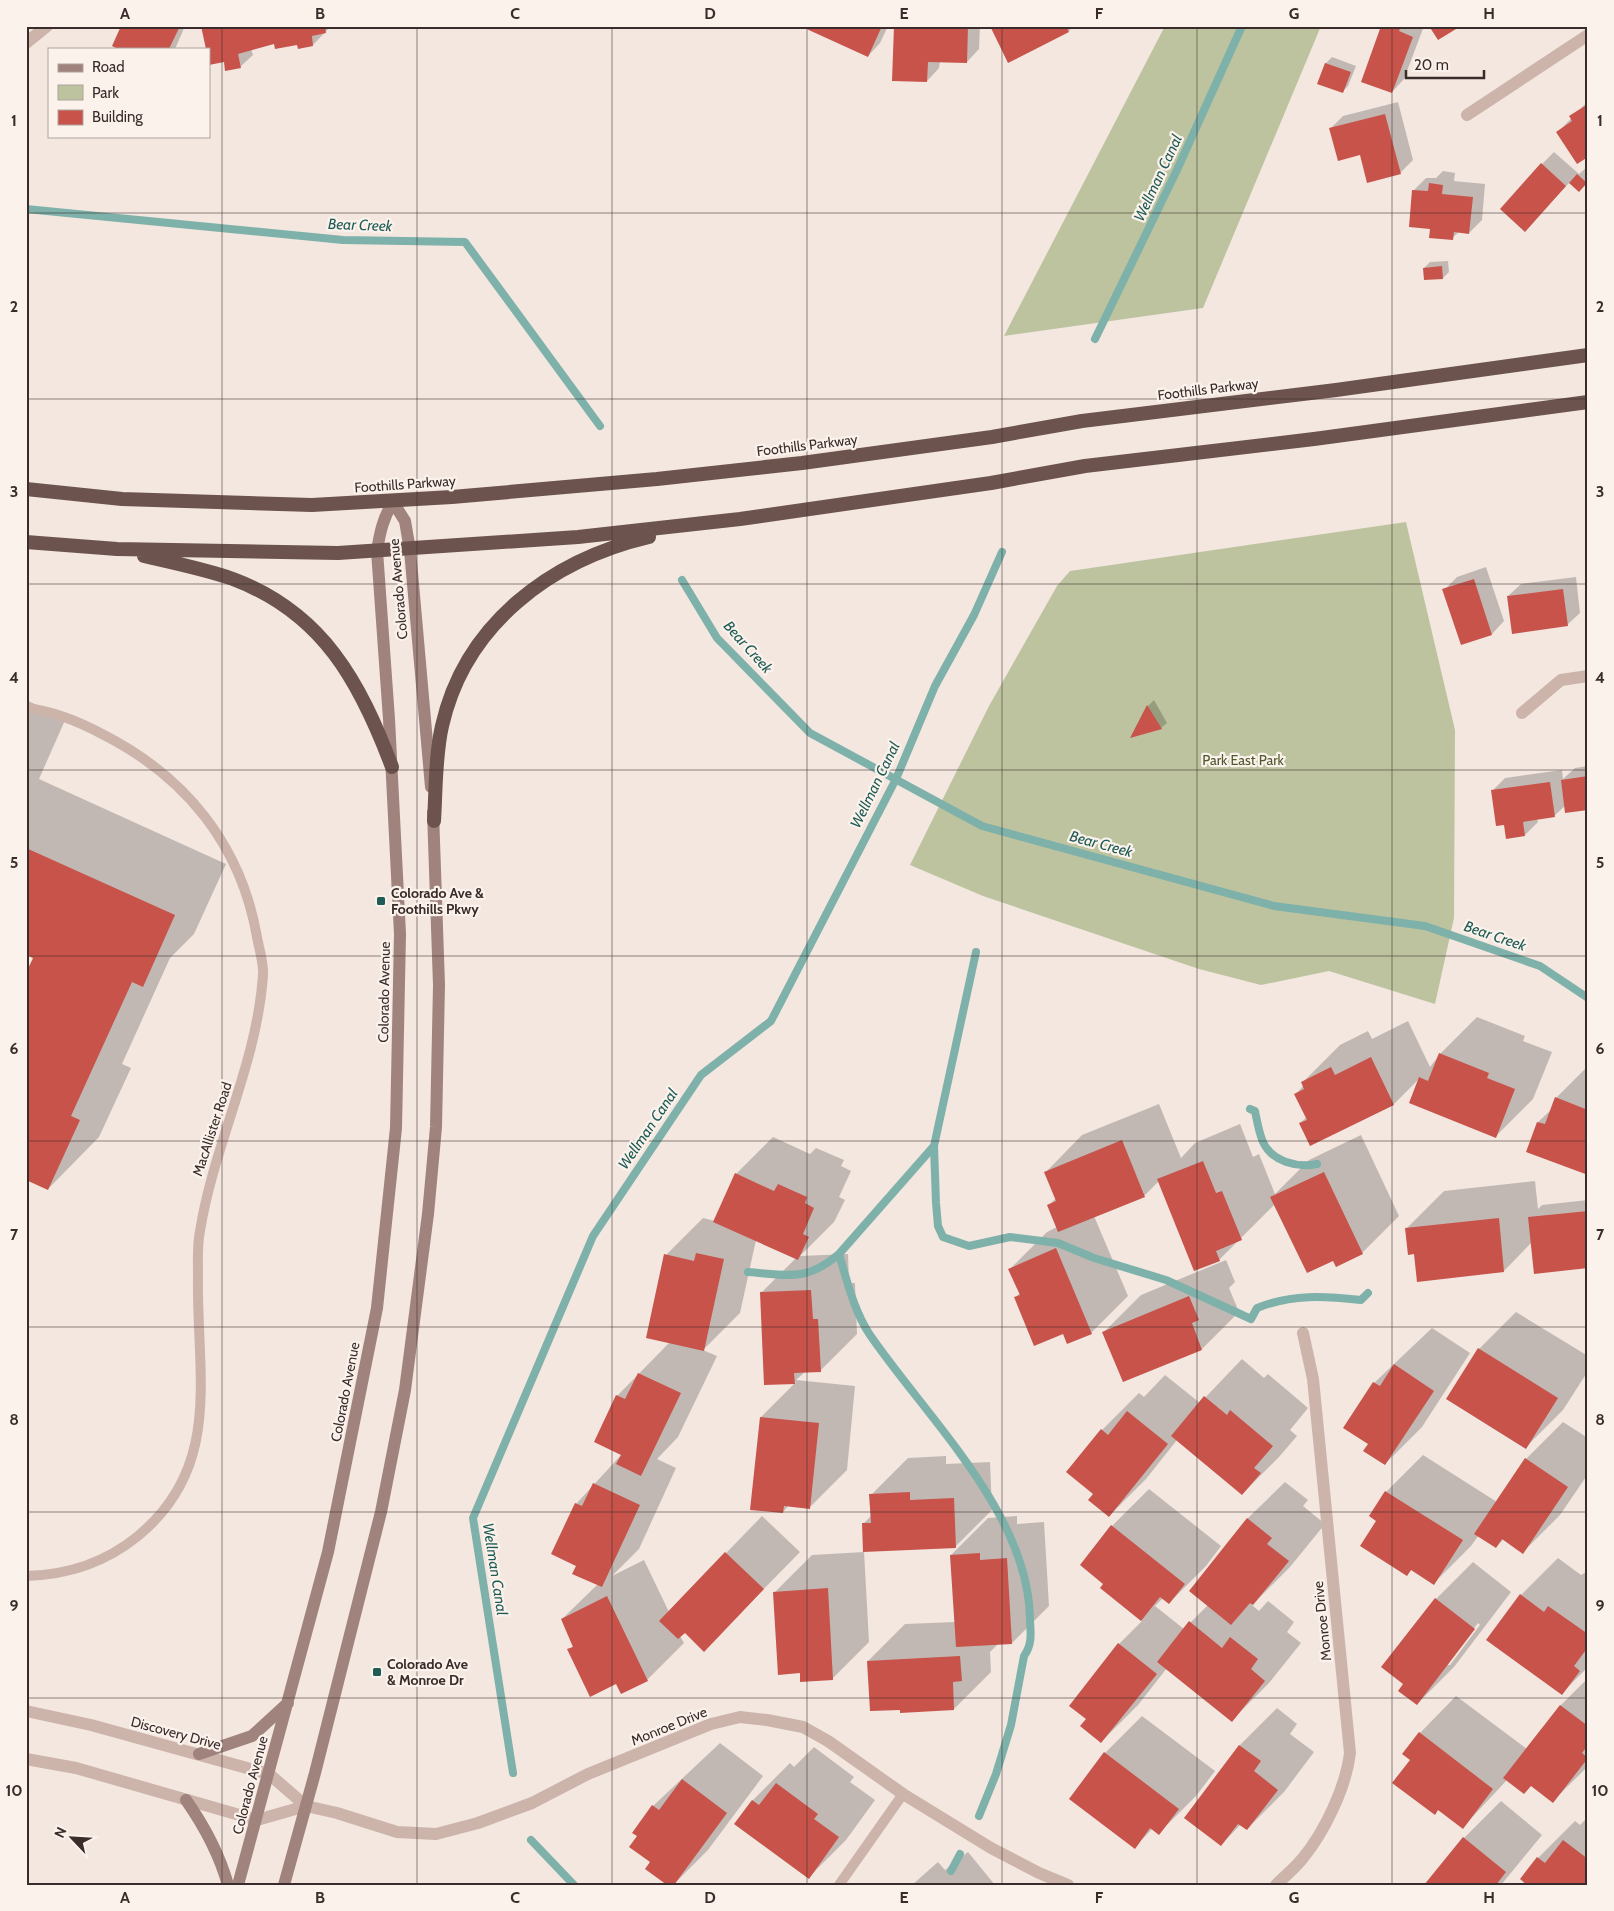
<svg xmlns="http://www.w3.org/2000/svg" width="1614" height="1911" font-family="Cabin,sans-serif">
	<rect width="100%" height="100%" fill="#f3e7e0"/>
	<path fill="#bdc39f" d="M1165,26H1321L1203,308L1004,336Z
		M1406,522L1455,730L1454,918L1435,1004L1329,971L1261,985L1199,969L983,896L910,865L989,706L1057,586L1070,571Z"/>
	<path fill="#0003" fill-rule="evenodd" d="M122,26H185L175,49H123Z
		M203,26H331L313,45L275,42L251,49L253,55L240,67L224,61L210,63Z
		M803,26H888L880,43L868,56Z
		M895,26H980L979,49L967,62L940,61L939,68L927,81Z
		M992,26H1074L1069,31Z
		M1383,26H1424L1404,79L1392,92Z
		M1332,57L1356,66L1348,86L1342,92L1319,83L1326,63Z
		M1588,101V156L1557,133Z
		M1398,102L1413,160L1400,173L1361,153L1330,129L1343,116Z
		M1554,152L1579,174L1588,166V181L1579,190L1570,182L1525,230L1542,164Z
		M1443,171L1455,173L1454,181L1485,184L1482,220L1469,233L1459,232L1452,238L1432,228L1414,190L1426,178H1436Z
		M1448,261L1449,272L1443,278L1424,268L1430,262Z
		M1486,567L1504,621L1492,634L1462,644L1444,590L1457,577Z
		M1576,577L1580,613L1567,625L1508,596L1521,584Z
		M26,700L66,718L39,779L226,864L194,934L170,958L122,1064L131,1068L99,1137L48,1189L35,957L26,953Z
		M1154,700L1167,723L1161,728L1132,736L1148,706Z
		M1588,766V809L1566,805L1554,816L1537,819L1538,822L1525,835L1507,838L1505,824L1492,791L1505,778L1562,770L1563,779L1575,768Z
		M1477,1017L1525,1036L1523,1041L1552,1052L1533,1099L1496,1136L1420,1078L1394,1104L1300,1123L1307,1117L1296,1094L1304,1085L1303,1082L1340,1045L1368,1031L1372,1039L1408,1021L1430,1067L1440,1054Z
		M1588,1066V1174L1538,1122L1552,1109L1556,1098Z
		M1159,1104L1181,1158L1195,1143L1240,1124L1253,1157L1259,1154L1275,1194L1309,1160L1361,1135L1399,1216L1362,1253L1333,1259L1275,1204L1219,1260L1159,1181L1144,1196L1094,1216L1128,1296L1091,1333L1064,1332L1015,1298L1020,1293L1010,1269L1047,1232L1057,1227L1049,1205L1056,1198L1046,1172L1082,1135Z
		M773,1137L810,1154L816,1148L844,1160L841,1166L851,1171L839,1197L845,1200L834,1222L800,1256L848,1254L849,1283H855L857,1334L820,1371L805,1372L796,1380L855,1386L847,1470L810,1507L789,1505L783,1512L761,1417L796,1382L765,1384L761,1293L796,1258L756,1240L740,1313L703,1350L717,1356L678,1437L657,1459L676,1468L639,1549L612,1576L644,1560L669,1612L762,1516L800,1552L704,1650L685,1631L680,1636L684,1643L647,1680L617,1683L569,1650L574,1645L562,1619L598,1584L578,1565L576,1504L622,1454L617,1396L670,1342L666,1255L703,1218L715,1221L736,1174Z
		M1535,1181L1538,1209L1542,1205L1588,1200V1267L1532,1242L1504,1271L1416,1253L1407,1228L1444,1191Z
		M1226,1260L1235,1282L1229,1288L1239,1312L1202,1349L1124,1381L1104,1332L1141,1295Z
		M1516,1312L1588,1356V1371L1563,1410L1526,1447L1448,1398L1479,1349Z
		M1432,1328L1470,1353L1422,1427L1385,1464L1369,1443L1374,1383Z
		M1242,1359L1264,1378L1268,1374L1308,1408L1290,1430L1297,1436L1279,1457L1242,1494L1177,1440L1146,1479L1109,1516L1095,1493L1102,1430L1139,1393L1144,1397L1165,1375L1200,1403Z
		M1563,1422L1588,1438V1474L1560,1515L1523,1552L1504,1539L1496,1547L1479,1535L1471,1546L1434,1583L1412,1569L1407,1574L1378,1520L1386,1492L1423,1455L1497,1502L1526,1459Z
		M946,1456V1464L990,1462L992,1510L955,1547L864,1551L869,1642L832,1679L801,1672L775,1592L812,1555L864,1552L863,1524L872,1515L871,1495L908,1458Z
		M1285,1482L1308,1500L1303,1506L1325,1524L1290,1567L1252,1605L1259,1611L1268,1601L1294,1622L1287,1632L1301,1643L1269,1683L1232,1720L1167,1668L1138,1705L1101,1742L1087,1719L1070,1706L1119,1644L1142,1621L1102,1588L1105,1583L1081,1564L1112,1526L1149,1489L1221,1546L1206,1566L1169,1603L1163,1598L1155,1606L1184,1629L1208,1605L1190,1591L1248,1518Z
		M1017,1516V1524L1044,1522L1049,1606L1012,1643L998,1644L990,1652L991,1672L954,1709L868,1661L905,1624L955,1622L951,1555L988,1518Z
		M1558,1558L1581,1575L1588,1571V1667L1562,1693L1521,1595Z
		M1473,1562L1511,1592L1454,1667L1417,1704L1404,1684L1436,1599ZM1478,1623L1480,1625L1450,1665H1447Z
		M1588,1678V1766L1553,1801L1532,1785L1507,1780L1463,1827L1412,1759L1420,1733L1456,1696L1527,1749L1561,1705Z
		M1277,1708L1297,1724L1290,1734L1314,1752L1284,1792L1247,1829L1241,1824L1221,1845L1186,1818L1240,1745Z
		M1142,1716L1215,1771L1196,1796L1159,1833L1153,1828L1135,1847L1071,1799L1105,1753Z
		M720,1743L763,1776L708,1850L673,1885L634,1832L653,1806Z
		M814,1747L854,1777L850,1782L875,1800L846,1840L809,1877L736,1823L753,1800L790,1763L794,1767Z
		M1501,1801L1542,1835L1501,1885H1426L1464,1838Z
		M1588,1817V1885L1522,1879L1538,1858L1575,1821L1580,1825Z
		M968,1852L995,1885H912L938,1862L945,1870Z"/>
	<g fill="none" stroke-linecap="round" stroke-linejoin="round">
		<path stroke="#7eb1aa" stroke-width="8" d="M26,209L343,240L465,242L600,426
			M1095,339L1176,172L1242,26
			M682,580L717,638L810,733L982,826L1274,906L1425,926L1540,966L1588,998
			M976,952L934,1146L936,1203L938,1226L943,1237L969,1246L1010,1237L1058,1243L1094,1258L1166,1280L1251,1319L1257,1308C1292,1294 1324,1296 1361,1300L1368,1293
			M1250,1109L1255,1111C1257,1121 1259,1133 1263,1142C1272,1162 1298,1168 1317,1164
			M839,1254C847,1281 854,1311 870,1335C927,1418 1030,1515 1030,1621C1031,1634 1032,1645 1024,1656L1011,1725L996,1774L979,1816
			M748,1272C788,1275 806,1282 839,1254L934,1146
			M513,1773L473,1518L593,1236L701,1075L771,1021L896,779L935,686L974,615L1002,552
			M531,1840L574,1885
			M951,1871L960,1854"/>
	</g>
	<path fill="#c7534a" d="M121,26H180L169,49H118L112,46Z
		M201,26H325L326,33L312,36L313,46L298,49L297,45L275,49L274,44L238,54L241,68L225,71L224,62L209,65V49H206Z
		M800,26H882L868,57Z
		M894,26H968L967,63L928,62L927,82L892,81Z
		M990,26H1066L1069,32L1008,63Z
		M1381,26H1401L1399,31L1413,37L1392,93L1361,82Z
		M1429,26H1461L1438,40Z
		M1325,63L1351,72L1343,93L1317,84Z
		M1588,104V157L1577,164L1556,132L1572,121L1569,116Z
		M1385,114L1401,174L1367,183L1360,155L1338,161L1329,128Z
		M1541,163L1566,186L1525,232L1500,209Z
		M1577,174L1587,183L1579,192L1569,183Z
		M1429,183L1443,185L1442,194L1473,197L1469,234L1454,232L1453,240L1429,238L1430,229L1409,227L1412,190L1428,191Z
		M1442,266L1443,279L1424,280L1423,268Z
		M1474,579L1492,635L1461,645L1442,589Z
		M1563,589L1568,626L1512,634L1507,596Z
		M1147,705L1162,729L1130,738Z
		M1588,776V810L1565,813L1561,780Z
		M1550,782L1555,817L1523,822L1525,836L1506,839L1504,825L1496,826L1491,790Z
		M26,848L175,915L143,987L132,982L71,1116L80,1120L48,1190L26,1180V973L33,958L26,955Z
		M1439,1053L1489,1073L1487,1078L1515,1089L1496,1138L1409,1103L1419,1077L1428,1081Z
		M1371,1057L1394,1105L1310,1146L1299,1123L1307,1120L1294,1094L1304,1089L1301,1082L1331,1067L1335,1075Z
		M1555,1097L1588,1110V1175L1526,1152L1537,1122L1545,1124Z
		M1122,1140L1145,1197L1058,1232L1047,1205L1056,1201L1044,1172Z
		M1203,1161L1216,1193L1222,1191L1242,1240L1216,1251L1220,1261L1194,1271L1157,1179Z
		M1324,1172L1363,1254L1336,1267L1333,1261L1307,1273L1270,1197Z
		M735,1173L774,1191L778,1184L807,1197L805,1203L814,1208L803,1234L809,1237L798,1260L713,1222Z
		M1588,1211V1268L1534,1274L1528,1217Z
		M1499,1218L1504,1272L1417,1282L1414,1254L1408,1255L1405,1228Z
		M1056,1248L1092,1334L1067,1344L1063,1334L1034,1346L1014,1297L1020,1295L1008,1269Z
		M696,1253L724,1259L704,1351L646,1338L664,1254L694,1261Z
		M811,1290L813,1319H818L821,1372L794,1373L795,1384L764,1385L760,1292Z
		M1189,1296L1199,1320L1192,1323L1202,1350L1123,1382L1102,1332Z
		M1478,1348L1558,1398L1526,1449L1446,1399Z
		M1394,1364L1434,1391L1385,1465L1363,1451L1368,1444L1343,1428L1373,1382L1380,1386Z
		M638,1373L681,1393L641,1476L616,1464L621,1455L594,1442L616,1395L625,1399Z
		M1204,1396L1227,1415L1230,1410L1273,1446L1254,1468L1261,1473L1242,1495L1171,1436Z
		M1127,1411L1168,1444L1109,1517L1088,1500L1093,1494L1066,1472L1101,1429L1108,1435Z
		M760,1417L819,1423L810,1509L784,1506L783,1513L750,1510Z
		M1525,1458L1568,1487L1523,1554L1502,1539L1496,1548L1474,1534Z
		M593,1483L640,1505L602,1587L572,1574L576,1566L551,1554L575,1503L582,1506Z
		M1385,1491L1463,1540L1434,1585L1411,1570L1407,1576L1360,1546L1376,1521L1369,1516Z
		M910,1492V1500L954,1498L956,1548L863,1552L862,1523H871L869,1494Z
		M1247,1518L1272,1538L1267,1544L1289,1561L1253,1605L1250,1603L1231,1625L1189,1591Z
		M1111,1525L1185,1584L1169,1604L1160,1597L1141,1621L1100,1588L1103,1584L1080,1565Z
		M725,1552L764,1589L704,1652L685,1633L678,1639L659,1621Z
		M980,1553V1560L1007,1558L1012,1644L956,1647L950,1555Z
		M828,1588L833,1680L800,1682V1673L778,1675L773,1592Z
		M1520,1594L1544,1612L1548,1606L1588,1634V1647L1574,1666L1580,1671L1562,1695L1486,1640Z
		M607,1596L648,1681L621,1694L616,1684L590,1697L567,1649L573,1647L561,1619Z
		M1435,1598L1475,1629L1417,1705L1398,1691L1403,1684L1381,1667Z
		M1189,1621L1222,1648L1230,1637L1258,1659L1251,1669L1265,1681L1232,1722L1157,1662Z
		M1118,1643L1157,1674L1101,1743L1080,1726L1086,1719L1069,1706Z
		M960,1656L962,1681L953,1682L954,1710L900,1713V1710L870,1711L867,1661Z
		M1560,1705L1588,1726V1745L1582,1753L1588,1758L1553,1803L1531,1786L1524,1794L1503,1778Z
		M1419,1732L1493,1789L1463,1829L1438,1810L1435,1815L1392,1783L1410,1760L1402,1754Z
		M1239,1745L1261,1761L1254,1771L1278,1790L1247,1830L1238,1824L1221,1846L1184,1818Z
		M1104,1752L1179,1809L1159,1835L1150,1828L1135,1849L1069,1799Z
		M682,1779L727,1813L674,1885H667L645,1869L650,1862L629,1847L637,1836L632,1833L652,1805L659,1810Z
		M776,1783L818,1814L814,1819L839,1837L809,1879L734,1824L752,1800L759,1805Z
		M1463,1837L1506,1872L1496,1885H1424Z
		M1563,1840L1588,1859V1885H1527L1520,1879L1537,1857L1545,1863Z"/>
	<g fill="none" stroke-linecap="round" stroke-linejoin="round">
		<path stroke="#ccb4ab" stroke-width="10" d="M26,708C53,711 80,722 104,735C186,777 241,845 257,937C259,949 264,963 263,975C257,1064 214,1144 200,1231C197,1245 198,1261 198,1275C196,1373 224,1465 138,1536C105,1563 68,1575 26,1576
			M839,1885L903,1794"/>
		<path stroke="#ccb4ab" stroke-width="12" d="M26,43L47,26
			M1467,115L1588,35
			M1522,713L1561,680L1588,676
			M26,1711L91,1725L269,1774L306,1806
			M26,1759L76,1768L257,1820L306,1806L337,1813L397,1832L436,1834L478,1823L532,1803L588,1774L711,1724L740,1717L767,1720L803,1727L828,1741L903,1794L991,1848L1039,1873L1068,1885
			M1276,1885C1285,1876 1296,1867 1303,1858C1325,1831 1346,1787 1350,1753L1313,1379L1303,1333"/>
		<path stroke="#a0837c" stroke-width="12" d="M199,1754L252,1736L288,1703
			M186,1800C205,1827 219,1853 228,1885
			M238,1885L328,1552L377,1308L396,1128L400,934L389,719L377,551C380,532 383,518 393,502L405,521L410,550L431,787
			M284,1885L315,1773L381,1512L405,1390L428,1214L436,1127L439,985L433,812"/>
		<path stroke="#6c534e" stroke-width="14" d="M26,489L122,499L312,505L452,497L657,479L802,463L992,437L1082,421L1336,390L1588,355
			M26,542L117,549L338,553L578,537L740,519L991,483L1085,466L1314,439L1588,402
			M144,556C174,563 204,569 233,579C323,613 360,682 392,767
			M434,821C436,790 435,757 442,726C465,624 551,560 649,537"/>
	</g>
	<path fill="none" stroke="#3a2c2a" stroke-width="1" stroke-opacity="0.55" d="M222,26V1885M417,26V1885M612,26V1885M807,26V1885M1002,26V1885M1197,26V1885M1392,26V1885M26,213H1588M26,399H1588M26,584H1588M26,770H1588M26,956H1588M26,1141H1588M26,1327H1588M26,1512H1588M26,1698H1588"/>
	<g fill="#1f5c55" stroke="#fbf2ec" stroke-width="2">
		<rect x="376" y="896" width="10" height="10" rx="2.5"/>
		<rect x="372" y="1667" width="10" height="10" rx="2.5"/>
	</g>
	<g text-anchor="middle" stroke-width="4.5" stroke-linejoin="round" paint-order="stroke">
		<g font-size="14" fill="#3a2c2a" stroke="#fbf2ec">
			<text transform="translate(1208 389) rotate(-7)" y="5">Foothills Parkway</text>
			<text transform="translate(807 445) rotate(-7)" y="5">Foothills Parkway</text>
			<text transform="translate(405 484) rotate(-4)" y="5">Foothills Parkway</text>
			<text transform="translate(398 589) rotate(-95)" y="5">Colorado Avenue</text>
			<text transform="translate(384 992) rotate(-89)" y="5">Colorado Avenue</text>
			<text transform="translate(212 1129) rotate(-72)" y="5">MacAllister Road</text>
			<text transform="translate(345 1392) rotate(-79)" y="5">Colorado Avenue</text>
			<text transform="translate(1322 1621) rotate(-96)" y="5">Monroe Drive</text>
			<text transform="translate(669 1726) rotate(-22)" y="5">Monroe Drive</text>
			<text transform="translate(176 1733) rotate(15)" y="5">Discovery Drive</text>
			<text transform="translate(250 1785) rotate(-75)" y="5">Colorado Avenue</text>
		</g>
		<g font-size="14" fill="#50582e" stroke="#fbf2ec">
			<text x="1243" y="765">Park East Park</text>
		</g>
		<g font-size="14" font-weight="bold" fill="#3a2c2a" stroke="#fbf2ec" text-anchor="start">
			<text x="391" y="898">Colorado Ave &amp;<tspan x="391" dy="16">Foothills Pkwy</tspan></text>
			<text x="387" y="1669">Colorado Ave<tspan x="387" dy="16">&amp; Monroe Dr</tspan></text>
		</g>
		<g font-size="15" font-style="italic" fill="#1f5c55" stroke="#fbf2ec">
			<text transform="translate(1158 178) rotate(-65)" y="5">Wellman Canal</text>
			<text transform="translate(360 225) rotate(2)" y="5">Bear Creek</text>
			<text transform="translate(748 647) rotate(48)" y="5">Bear Creek</text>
			<text transform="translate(875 785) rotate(-64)" y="5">Wellman Canal</text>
			<text transform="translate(1101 844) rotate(15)" y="5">Bear Creek</text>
			<text transform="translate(1495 936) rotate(19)" y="5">Bear Creek</text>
			<text transform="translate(648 1129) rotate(-56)" y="5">Wellman Canal</text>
			<text transform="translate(495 1569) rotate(81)" y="5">Wellman Canal</text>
		</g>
	</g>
	<rect width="1614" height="1911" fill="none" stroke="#fbf2ec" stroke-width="55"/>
	<rect x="48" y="48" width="162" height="90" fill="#fbf2ec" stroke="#aea39e"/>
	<rect x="58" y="64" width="25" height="8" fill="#a0837c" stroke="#aea39e"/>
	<text x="92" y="72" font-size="15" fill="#3a2c2a">Road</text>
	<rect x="58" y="85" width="25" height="15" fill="#bdc39f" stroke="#aea39e"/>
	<text x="92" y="98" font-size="15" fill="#3a2c2a">Park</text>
	<rect x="58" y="110" width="25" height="15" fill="#c7534a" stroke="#aea39e"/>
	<text x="92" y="122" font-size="15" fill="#3a2c2a">Building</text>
	<g transform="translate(72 1838) rotate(295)" stroke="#fbf2ec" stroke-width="4" paint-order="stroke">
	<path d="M0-4L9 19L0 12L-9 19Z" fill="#3a2c2a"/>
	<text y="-8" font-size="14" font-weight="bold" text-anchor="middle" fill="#3a2c2a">N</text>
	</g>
	<path d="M1406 70v8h78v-8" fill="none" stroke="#3a2c2a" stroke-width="2.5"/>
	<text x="1414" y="70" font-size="15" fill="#3a2c2a" stroke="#fbf2ec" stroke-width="4" paint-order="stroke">20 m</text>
	<rect x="28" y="28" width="1558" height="1856" fill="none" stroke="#3a2c2a" stroke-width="2"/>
	<g font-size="16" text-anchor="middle" font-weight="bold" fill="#3a2c2a">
		<text x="125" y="19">A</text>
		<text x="320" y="19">B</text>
		<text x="515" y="19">C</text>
		<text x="710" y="19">D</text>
		<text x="904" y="19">E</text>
		<text x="1099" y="19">F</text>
		<text x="1294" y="19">G</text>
		<text x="1489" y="19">H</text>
		<text x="14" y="126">1</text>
		<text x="1600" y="126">1</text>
		<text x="14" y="312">2</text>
		<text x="1600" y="312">2</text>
		<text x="14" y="497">3</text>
		<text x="1600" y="497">3</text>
		<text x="14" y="683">4</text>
		<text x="1600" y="683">4</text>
		<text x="14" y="868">5</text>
		<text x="1600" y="868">5</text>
		<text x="14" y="1054">6</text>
		<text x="1600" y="1054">6</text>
		<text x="14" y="1240">7</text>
		<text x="1600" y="1240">7</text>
		<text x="14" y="1425">8</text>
		<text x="1600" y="1425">8</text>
		<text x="14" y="1611">9</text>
		<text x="1600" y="1611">9</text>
		<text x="14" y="1796">10</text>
		<text x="1600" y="1796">10</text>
		<text x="125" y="1903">A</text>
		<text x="320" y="1903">B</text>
		<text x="515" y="1903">C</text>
		<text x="710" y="1903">D</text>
		<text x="904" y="1903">E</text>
		<text x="1099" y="1903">F</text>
		<text x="1294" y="1903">G</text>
		<text x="1489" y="1903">H</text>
	</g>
</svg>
